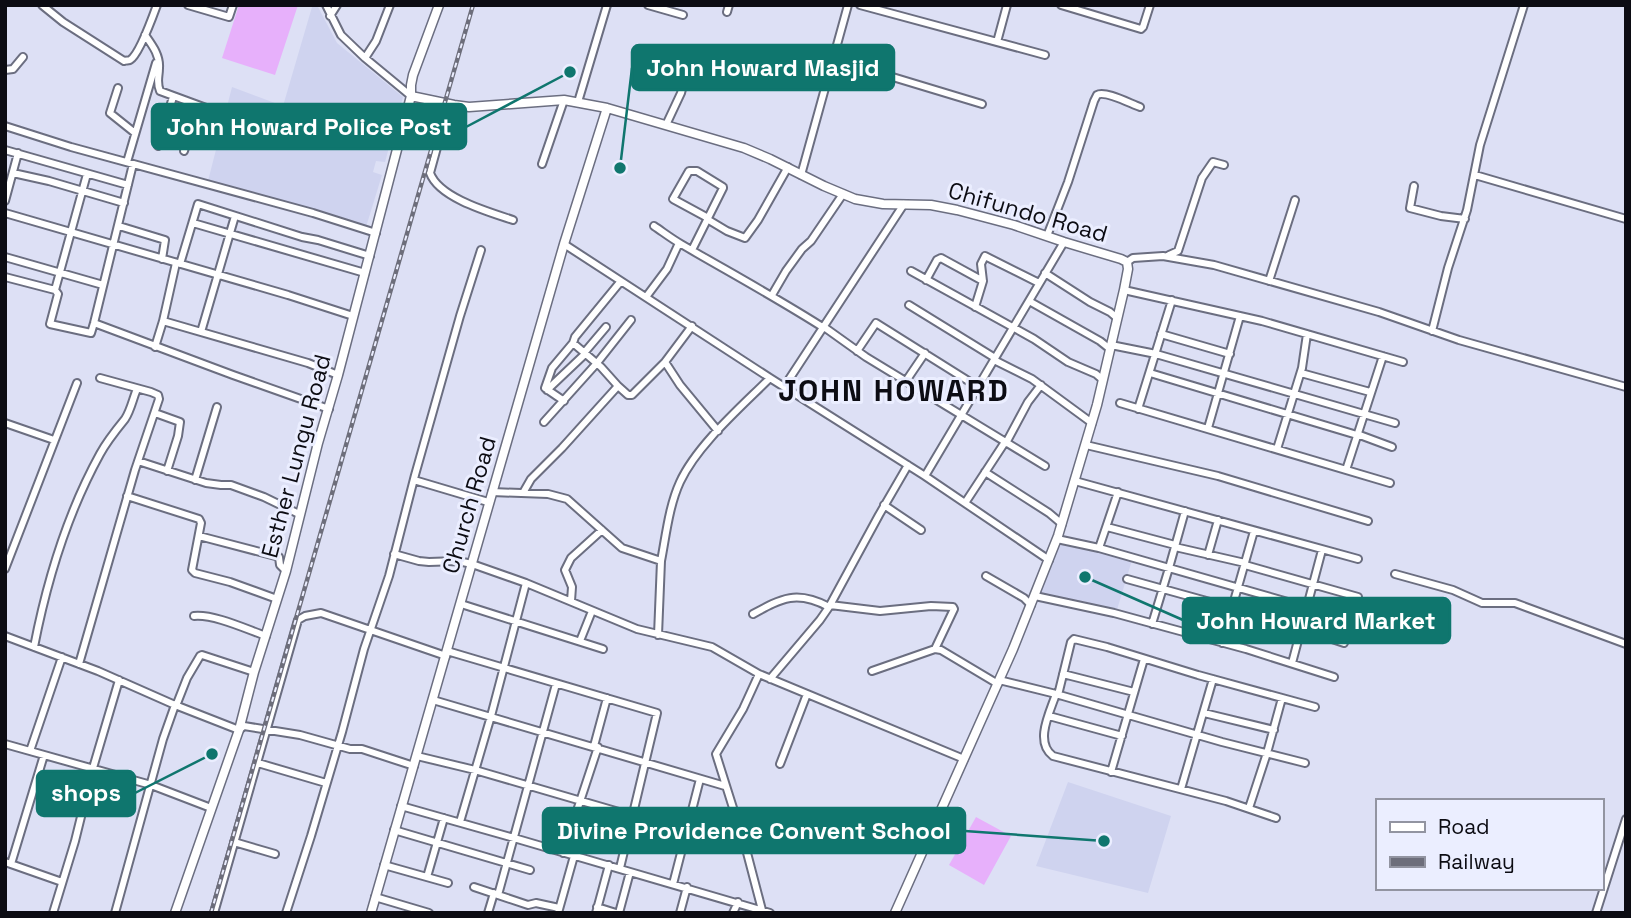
<svg xmlns="http://www.w3.org/2000/svg" width="1631" height="918" font-family="'Space Grotesk',sans-serif">
	<rect width="100%" height="100%" fill="#dde0f5"/>
	<path fill="#cfd3ef" d="M317,5L337,43L403,97L385,162L376,161L373,172L382,175L366,227L208,181L232,87L283,106L312,7Z
		M1058,537L1132,560L1116,613L1037,594Z
		M1068,782L1171,816L1148,893L1036,866Z"/>
	<path fill="#e7b0fb" d="M239,5H298L275,75L222,58Z
		M976,817L1011,836L984,885L949,865Z"/>
	<g fill="none" stroke-linecap="round" stroke-linejoin="round">
		<g stroke="#6b6e80" stroke-width="10">
			<path id="minor" d="M42,5L63,22L124,61C126,60 129,61 130,60C139,55 153,16 157,5
				M188,5L229,17L233,5
				M326,5L341,35L365,58L411,96
				M648,5L683,15
				M860,5L1045,55
				M1061,5L1141,29L1143,27L1150,5
				M727,12L729,5
				M330,16L337,5
				M145,35C152,45 160,55 159,68C159,77 156,82 160,91L217,112
				M997,42L1007,5
				M365,58L376,41L390,5
				M833,59L982,104
				M5,70L13,69L23,57
				M118,88L110,113L135,133
				M578,102L607,5
				M449,104L430,173C439,198 489,212 513,220
				M666,125L681,93L686,74
				M5,126L71,147L313,213L376,233
				M158,146L173,97
				M5,150L128,185
				M184,151L198,105
				M127,162L156,63
				M542,164L564,100
				M13,173L49,181L124,203
				M801,175L848,5
				M1475,175L1626,219
				M1414,186L1410,208L1441,216L1465,219
				M5,201L18,153
				M5,213L288,295L353,316
				M707,219L727,231L745,238L758,220L788,167
				M193,223L365,273
				M119,226L165,240L162,259
				M654,226C663,232 672,239 681,244C729,272 777,298 824,328
				M1047,236L1068,182L1094,101C1095,99 1096,97 1097,95C1105,90 1131,104 1140,107
				M564,244L770,378L925,476L1049,560
				M692,250L723,188V187L697,171H689L673,199L708,218
				M1169,255L1178,251L1202,178L1213,162L1224,165
				M5,257L103,285
				M1127,262L1133,258L1163,256L1214,265L1379,312L1459,340L1626,387
				M180,264L198,204L302,237L318,240L370,256
				M911,271L1034,339L1068,362L1096,374L1103,380
				M1045,273L1090,302L1110,312L1117,318
				M5,277L55,290L58,294L50,324L91,333L94,323L133,164
				M926,280L937,260L941,258L983,281
				M1269,281L1295,200
				M55,290L87,174
				M1124,290L1262,321L1403,362
				M772,295L786,271L802,249L811,241L843,194
				M646,297L667,269L679,243
				M1029,301L1100,341L1110,349
				M909,305L995,358
				M975,307L983,281L981,264L985,256L1039,283
				M163,321L308,363L338,375
				M94,323L233,375L329,409
				M692,326L665,362L680,385L718,431
				M824,327L866,357L1045,466
				M1432,331L1448,268L1467,210L1480,145L1524,5
				M201,332L235,216
				M1161,334L1230,354
				M573,343L601,367L618,386
				M1111,345L1156,354L1395,423
				M155,347L163,321L176,263
				M857,351L876,323L978,387
				M584,353L606,327
				M994,360L1032,379L1092,423
				M1150,373L1357,435
				M1301,373L1370,392
				M906,381L925,353
				M784,387L904,204
				M547,390L585,354
				M564,401L545,388L552,368L573,343L575,337L621,281
				M1120,403L1390,483
				M1138,409L1172,300
				M155,413L180,422L178,436L167,471
				M544,422L597,363L631,320
				M5,423L54,440
				M1208,428L1240,316
				M1357,434L1392,447
				M1006,443L1028,402L1041,385
				M1086,445L1218,476L1368,521
				M1277,449L1302,368L1307,334
				M138,461L206,483L221,485H231L264,497L299,514
				M1346,470L1383,356
				M985,472L1049,513L1062,524
				M925,476L1064,242
				M195,480L217,407
				M414,480L488,502
				M1075,481L1358,559
				M492,492L548,494L567,499L622,548L661,561L658,635
				M523,493L531,479L562,448L618,386L628,395H632L665,362
				M127,496L199,519L201,523L192,570L195,573L230,582L277,599
				M965,503L1005,442
				M884,505L921,530
				M1107,527L1175,545
				M199,536L279,557L280,565L286,571
				M1057,539L1099,548L1344,618
				M1175,547L1245,563
				M1099,548L1118,492
				M394,554L419,561L429,562L458,561L472,564L526,583L637,629L712,647L759,674L964,759
				M1208,555L1218,520
				M661,561C666,535 669,506 680,482C697,445 741,407 770,378
				M1245,565L1358,597
				M5,569L77,383
				M1395,574L1453,590L1482,603H1515L1626,644
				M986,576L1024,598L1031,605
				M1127,579L1275,620L1344,643
				M1035,596L1114,613L1246,649L1334,677
				M571,601L572,587L565,570L571,558L602,530
				M461,604L603,649
				M830,605L880,611L931,606L953,607L954,609L935,649
				M753,614C782,598 797,590 829,607
				M194,616C214,614 246,629 266,636
				M1152,624L1169,568L1185,511
				M5,636L98,671L175,705L239,730L244,726L300,735L350,749H362L414,766
				M580,641L592,611
				M1222,643L1254,531
				M34,647C47,580 67,514 100,454C107,441 116,430 125,419C131,410 133,398 137,389
				M447,651L657,713L620,868
				M1292,663L1322,550
				M79,664L135,470L159,399L158,395L151,392L100,378
				M872,671L935,649L941,650L998,684
				M759,674L743,709L716,754L746,849L762,910
				M1063,674L1134,692
				M770,679L820,620L829,607L879,515L908,465
				M999,680L1056,694L1222,742L1305,763
				M1056,694C1050,712 1034,742 1053,756L1226,801L1276,818
				M1058,695L1071,642L1074,639L1107,647L1198,675L1315,707
				M433,700L725,786
				M176,706L187,678L200,656L202,655L254,672
				M1204,713L1274,730
				M1049,716L1122,736
				M5,744L151,785L211,808
				M594,746L607,698
				M30,751L62,657
				M417,756L475,770L746,849
				M258,763L326,783
				M780,764L807,694
				M1111,772L1144,659
				M1181,789L1213,679
				M401,806L514,838L770,913
				M1249,808L1267,753L1282,698
				M460,822L491,716L526,583
				M394,830L530,870
				M234,842L275,854
				M563,853L598,747
				M5,862L62,882
				M11,864L44,755
				M384,865L448,883
				M427,877L444,818
				M673,884L700,779
				M474,887L528,905L536,903L559,908
				M498,895L556,684
				M375,897L429,913
				M597,907L616,913
				M53,913L75,841L93,768L119,680
				M115,913L163,739L175,705
				M214,913L298,620L305,616L321,613L446,656
				M286,913L311,836L342,732L364,649L389,576L415,475L460,316L481,250
				M488,913L494,893
				M558,913L574,856
				M596,913L609,865
				M619,913L630,872
				M680,913L687,887
				M733,913L738,902
				M1596,913L1626,819"/>
		</g>
		<g stroke="#6b6e80" stroke-width="11">
			<path id="tertiary" d="M411,96L454,105L469,107L564,100L607,108L744,148L770,159L824,186L855,199L883,204L931,205L957,210L1014,225L1064,242L1121,259L1127,262L1128,269L1124,290L1097,405L1058,536L1013,649L895,913
				M175,913L239,730L254,672L286,571L318,443L338,375L411,96V85L413,75L439,5
				M371,913L564,244L607,108"/>
		</g>
		<use href="#minor" stroke="#fff" stroke-width="6"/>
		<use href="#tertiary" stroke="#fff" stroke-width="8"/>
		<g stroke="#6d6e7b" stroke-width="4.5">
			<path id="rail" d="M211,913L473,5"/>
		</g>
		<use href="#rail" stroke="#ebeeff" stroke-width="2" stroke-dasharray="5" stroke-linecap="butt"/>
	</g>
	<g text-anchor="middle" stroke-width="6" stroke-linejoin="round" paint-order="stroke">
		<g font-size="23" fill="#0c0c13" stroke="#ebeeff">
			<text transform="translate(1028 212) rotate(16)" y="8">Chifundo Road</text>
			<text transform="translate(296 456) rotate(-75)" y="8">Esther Lungu Road</text>
			<text transform="translate(469 505) rotate(-74)" y="8">Church Road</text>
		</g>
		<g font-size="30" font-weight="bold" letter-spacing="2" fill="#0c0c13" stroke="#ebeeff">
			<text x="894" y="401">JOHN HOWARD</text>
		</g>
	</g>
	<path fill="none" stroke="#0f766e" stroke-width="2.5" d="M620 168L632 68M570 72L466 127M1085 577L1183 620M212 754L135 793M1104 841L965 831"/>
	<g fill="#0f766e" stroke="#ebeeff" stroke-width="2.5">
		<circle cx="620" cy="168" r="7"/>
		<circle cx="570" cy="72" r="7"/>
		<circle cx="1085" cy="577" r="7"/>
		<circle cx="212" cy="754" r="7"/>
		<circle cx="1104" cy="841" r="7"/>
	</g>
	<g fill="#0f766e" stroke="#0f766e" stroke-width="2.5">
		<rect x="632" y="45" width="262" height="45" rx="7"/>
		<rect x="152" y="104" width="314" height="45" rx="7"/>
		<rect x="1183" y="598" width="267" height="45" rx="7"/>
		<rect x="37" y="771" width="98" height="45" rx="7"/>
		<rect x="543" y="808" width="422" height="45" rx="7"/>
	</g>
	<g font-size="24" text-anchor="middle" font-weight="bold" fill="#fff">
		<text x="763" y="76">John Howard Masjid</text>
		<text x="309" y="135">John Howard Police Post</text>
		<text x="1316" y="629">John Howard Market</text>
		<text x="86" y="801">shops</text>
		<text x="754" y="839">Divine Providence Convent School</text>
	</g>
	<rect width="1631" height="918" fill="none" stroke="#0c0c13" stroke-width="14"/>
	<rect x="1376" y="799" width="228" height="91" fill="#ebeeff" stroke="#9294a1" stroke-width="2"/>
	<rect x="1390" y="822" width="35" height="10" fill="#ffffff" stroke="#9294a1" stroke-width="2"/>
	<text x="1438" y="834" font-size="21" fill="#0c0c13">Road</text>
	<rect x="1390" y="857" width="35" height="10" fill="#6d6e7b" stroke="#9294a1" stroke-width="2"/>
	<text x="1438" y="869" font-size="21" fill="#0c0c13">Railway</text>
</svg>
